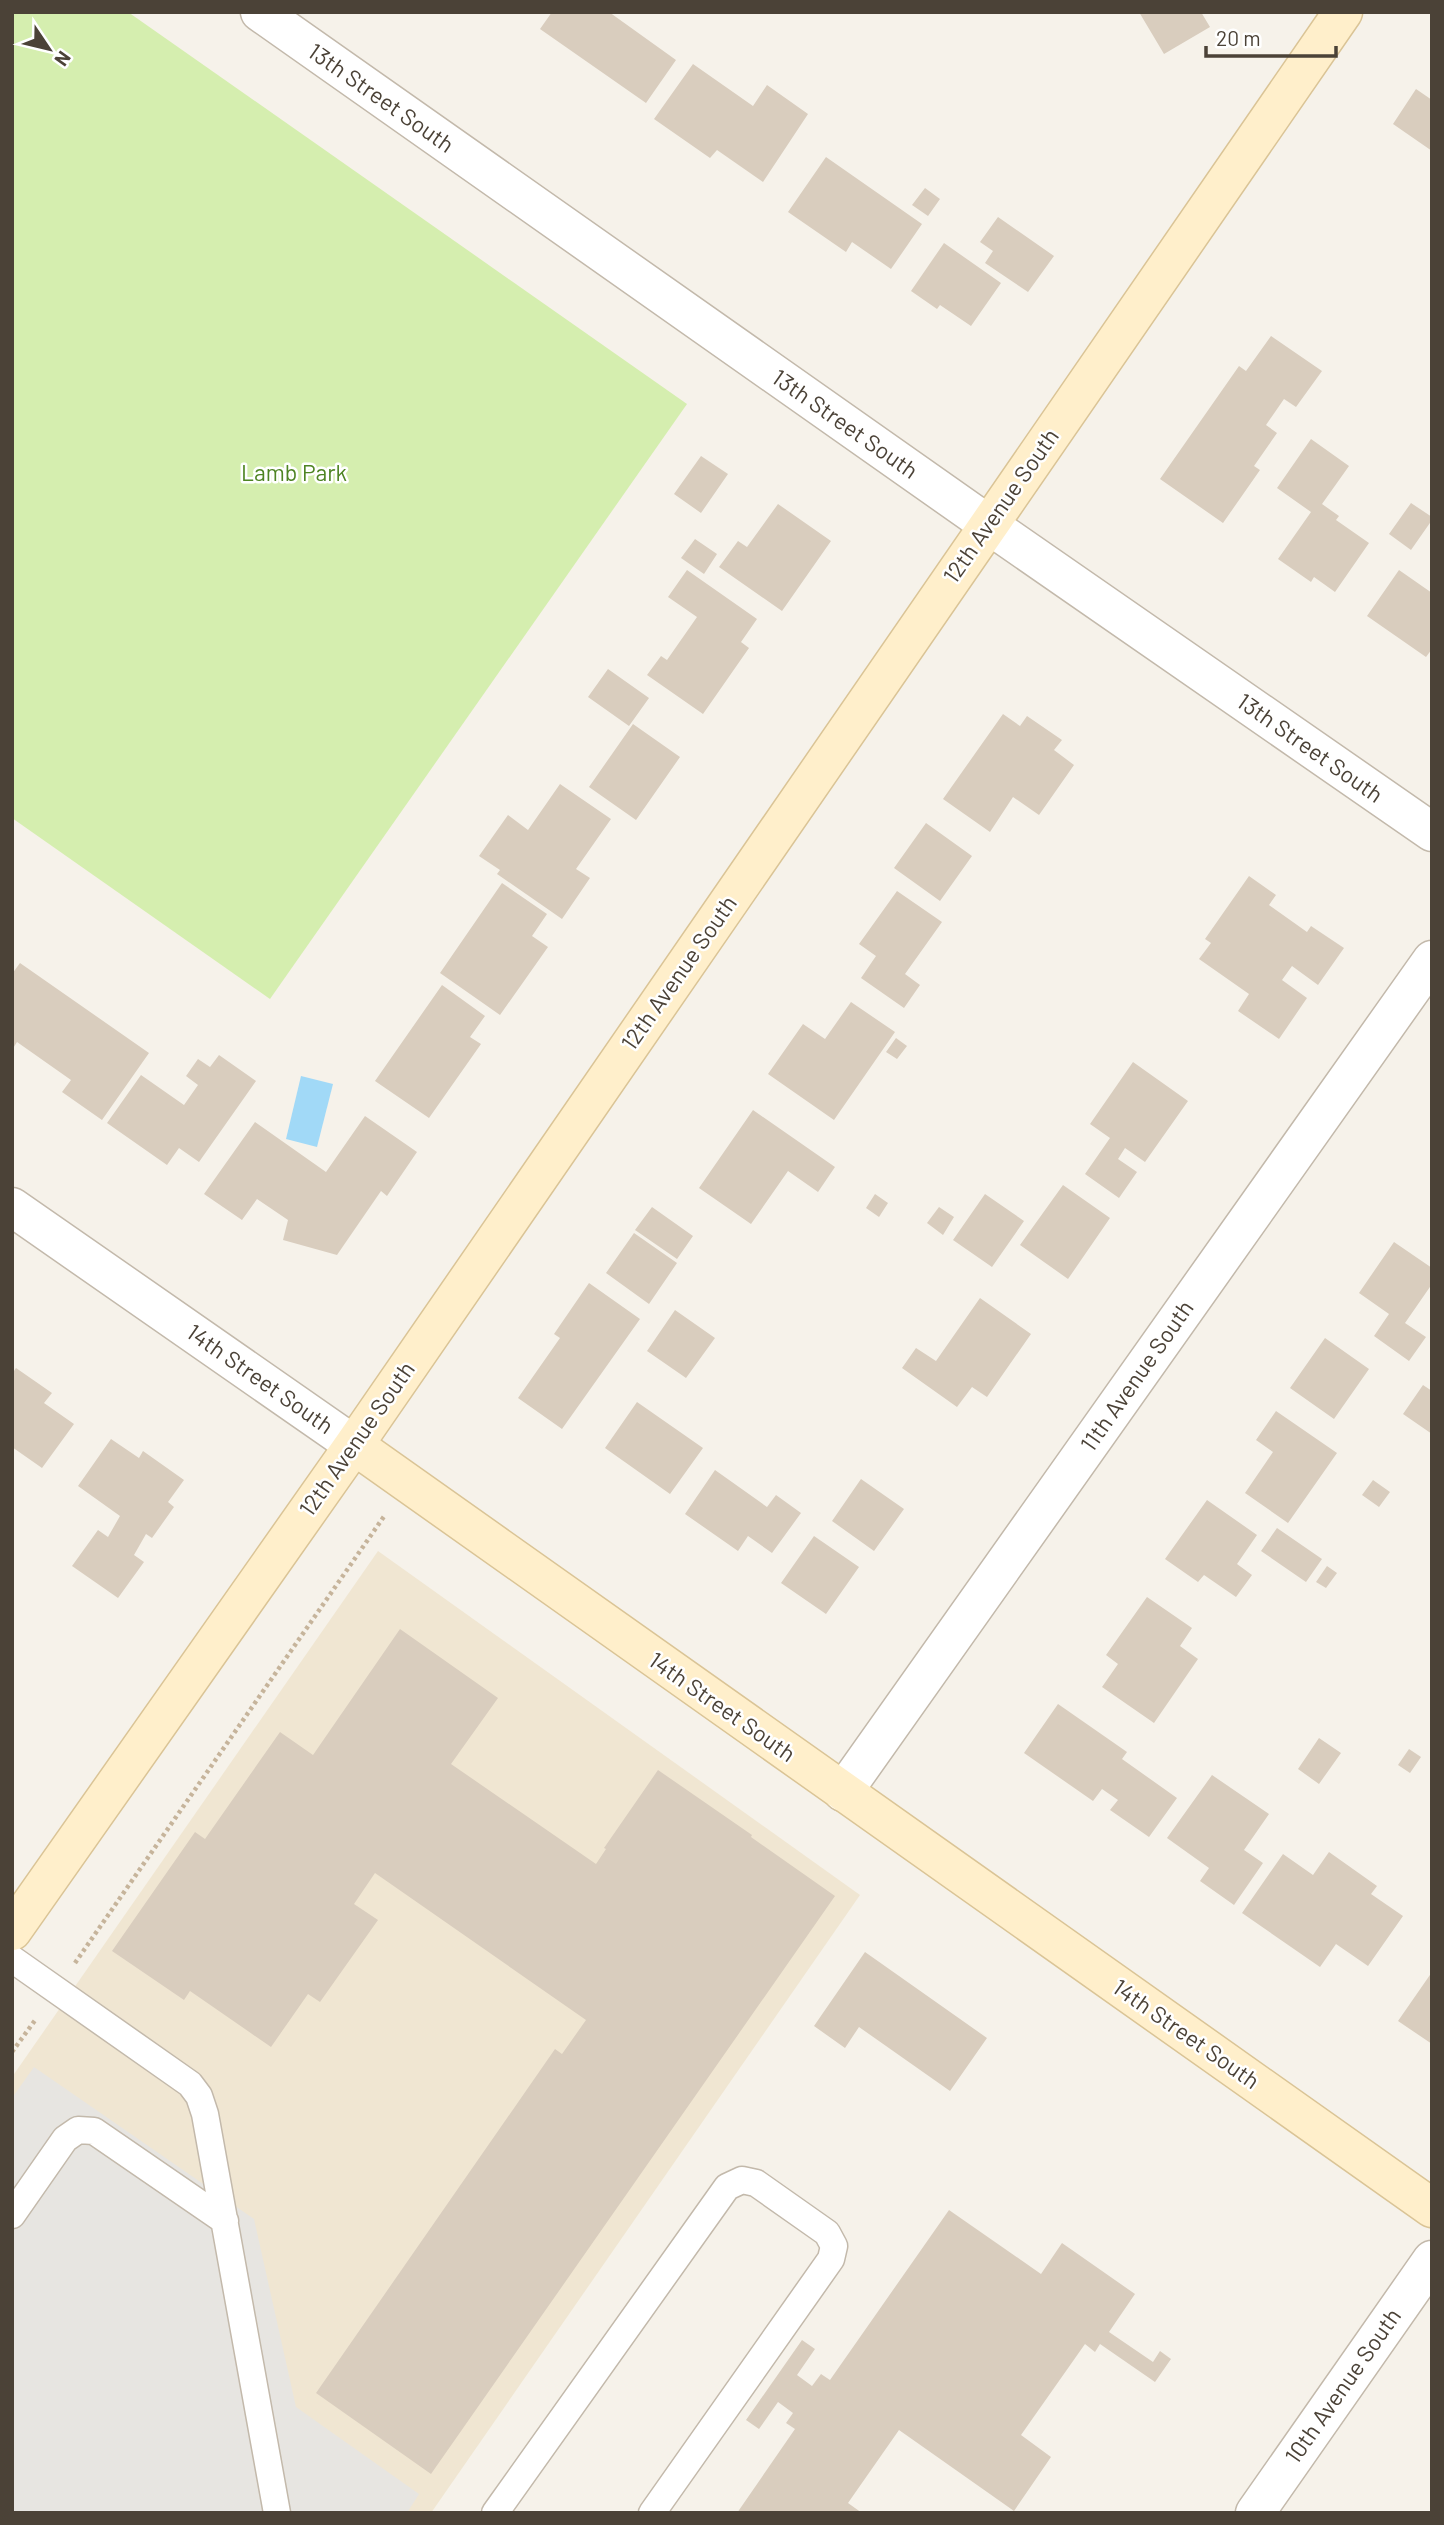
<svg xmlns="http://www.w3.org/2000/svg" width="1444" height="2525" font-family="Barlow,sans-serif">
	<rect width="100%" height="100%" fill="#f6f2ea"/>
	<path fill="#f0e6d2" d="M378,1551L860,1895L431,2513H12V2077Z"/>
	<path fill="#d5eeaf" d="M12,12H128L687,404L270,999L12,818Z"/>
	<path fill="#e7e5e1" d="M34,2067L254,2219L296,2407L419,2494L407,2513H12V2098Z"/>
	<path fill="#a1d9f7" d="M301,1076L333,1084L317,1147L286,1139Z"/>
	<path fill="#d9cdbe" d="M552,12H609L676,60L646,103L540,29Z
		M1139,12H1201L1210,27L1164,54Z
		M693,64L753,106L767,85L808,114L763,182L717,150L710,158L654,119Z
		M1416,89L1432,100V151L1393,124Z
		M826,157L922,224L891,269L852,242L846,252L788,212Z
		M925,188L940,199L928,216L912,205Z
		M998,217L1054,256L1028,292L985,263L993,251L980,242Z
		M944,243L1001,283L971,326L940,305L937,309L911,291Z
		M1271,336L1322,371L1296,407L1284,399L1266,425L1277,433L1254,466L1260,470L1223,523L1160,479L1239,366L1246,371Z
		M1311,439L1349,466L1322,504L1339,516L1336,520L1369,543L1335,592L1314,577L1311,582L1278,559L1311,512L1277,488Z
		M701,456L728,474L701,513L674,494Z
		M1411,503L1432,517V520L1411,550L1389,534Z
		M778,504L831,541L782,611L719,567L738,541L747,547Z
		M695,539L717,554L704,574L681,558Z
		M687,570L757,619L741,642L749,648L703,714L647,675L661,656L667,660L697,617L668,597Z
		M1399,570L1432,593V649L1426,657L1367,616Z
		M608,669L649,698L629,726L588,697Z
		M1003,714L1020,726L1027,716L1062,740L1054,750L1074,765L1039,815L1013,797L990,832L943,799Z
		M633,724L680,757L636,820L589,787Z
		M560,784L611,819L576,869L590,878L562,919L497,874L500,870L479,856L508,815L528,830Z
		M926,823L972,856L940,901L894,868Z
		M1249,876L1276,895L1269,905L1307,932L1311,926L1344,948L1318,985L1292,966L1282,980L1307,998L1279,1039L1238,1011L1249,994L1199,959L1211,943L1205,939Z
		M502,883L547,914L532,936L548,947L500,1015L440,973Z
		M897,891L942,922L905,974L920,985L904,1008L861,978L876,956L859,944Z
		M20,963L149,1053L102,1120L62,1092L71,1080L17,1042L12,1050V974Z
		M442,985L485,1016L470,1037L481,1044L429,1118L375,1081Z
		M851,1002L895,1032L834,1120L768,1074L803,1024L825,1039Z
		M896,1038L907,1046L897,1059L886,1052Z
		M219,1055L256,1081L199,1162L179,1148L167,1165L107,1123L141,1075L184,1105L198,1085L186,1076L198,1059L210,1067Z
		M1133,1062L1188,1101L1145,1162L1125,1148L1118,1159L1137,1172L1119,1198L1085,1174L1110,1138L1090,1124Z
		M753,1110L835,1167L818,1192L788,1171L751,1224L699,1188Z
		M365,1116L417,1152L387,1196L381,1191L337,1255L283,1240L288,1220L257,1199L242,1220L204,1194L255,1122L326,1172Z
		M1063,1185L1110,1218L1068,1279L1020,1245Z
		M875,1194L888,1203L879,1217L866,1208Z
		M985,1194L1024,1221L992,1267L953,1240Z
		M652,1207L693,1236L677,1259L635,1230Z
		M939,1207L954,1217L943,1235L927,1223Z
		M634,1233L677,1263L649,1304L606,1273Z
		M1394,1242L1432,1268V1284L1405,1323L1426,1337L1409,1361L1374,1336L1389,1314L1359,1293Z
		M589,1283L640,1319L562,1429L518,1398L560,1338L554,1334Z
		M980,1298L1031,1334L987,1397L972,1387L957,1407L902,1368L916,1348L936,1361Z
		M675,1310L715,1338L686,1378L647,1351Z
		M1325,1338L1369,1369L1334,1419L1290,1388Z
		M16,1368L52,1393L44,1403L74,1424L42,1468L12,1447V1374Z
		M1423,1385L1432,1391V1434L1403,1414Z
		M637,1402L703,1448L670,1494L605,1448Z
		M1276,1411L1337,1453L1288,1523L1245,1493L1273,1452L1256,1440Z
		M111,1439L139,1458L143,1451L184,1480L168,1502L174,1507L152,1538L146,1534L134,1555L144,1562L118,1598L72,1566L98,1530L108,1537L120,1516L78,1486Z
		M715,1470L767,1507L776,1495L801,1513L772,1553L748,1536L738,1551L685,1514Z
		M861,1479L904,1509L874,1551L832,1521Z
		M1373,1480L1390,1492L1379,1507L1362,1495Z
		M1207,1500L1257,1535L1237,1564L1252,1575L1236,1597L1204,1575L1198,1582L1165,1559Z
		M1277,1528L1322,1559L1306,1582L1261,1551Z
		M814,1536L859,1567L826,1614L781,1583Z
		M1327,1566L1337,1573L1326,1588L1316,1582Z
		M1147,1597L1192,1628L1180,1646L1198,1659L1154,1723L1102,1687L1118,1664L1106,1655Z
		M400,1629L498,1698L451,1764L596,1864L606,1849L604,1848L658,1770L752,1835L751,1837L835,1896L431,2474L316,2393L555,2049L562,2054L586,2020L375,1873L354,1904L378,1920L320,2002L308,1994L271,2047L190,1991L184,2000L112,1951L195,1832L205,1839L280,1732L313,1755Z
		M1058,1704L1127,1752L1122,1759L1177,1798L1149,1837L1110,1810L1118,1800L1102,1789L1093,1801L1024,1753Z
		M1319,1738L1341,1753L1319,1784L1298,1769Z
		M1409,1749L1421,1757L1410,1773L1398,1765Z
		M1212,1775L1269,1814L1244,1850L1263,1863L1234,1905L1200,1881L1209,1868L1167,1838Z
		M1329,1852L1377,1886L1371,1894L1403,1916L1368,1966L1336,1944L1320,1967L1242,1913L1283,1854L1313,1875Z
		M865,1952L987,2038L950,2091L859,2027L845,2048L814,2026Z
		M1432,1972V2044L1398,2021Z
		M949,2210L1041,2274L1062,2243L1135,2294L1109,2332L1153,2362L1160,2351L1171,2359L1155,2382L1100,2344L1095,2352L1085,2344L1021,2435L1051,2457L1014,2511L899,2430L848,2503L862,2513H737L795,2429L786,2423L793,2413L778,2402L759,2429L746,2420L802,2340L815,2349L797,2375L812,2386L821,2374L830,2380Z"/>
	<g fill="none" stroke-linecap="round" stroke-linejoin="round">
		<g stroke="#c3b9ab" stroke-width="29">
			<path id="lane" d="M12,1959L190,2084L199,2096L205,2114L277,2513
				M12,2215L65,2139L78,2130L94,2131L225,2221
				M495,2513L727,2187L742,2180L756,2183L827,2233L834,2246L831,2259L652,2513"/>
		</g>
		<g stroke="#c3b9ab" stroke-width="41">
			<path id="street" d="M260,12L989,525L1432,832
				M12,1207L354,1445
				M843,1792L1432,960
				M1255,2513L1432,2260"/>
		</g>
		<g stroke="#dac496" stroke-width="41">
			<path id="secondary" d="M354,1445L1432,2208
				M12,1931L354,1445L1343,12"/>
		</g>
		<path stroke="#c6b49b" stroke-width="4.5" stroke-dasharray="3.5 3.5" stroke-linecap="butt" d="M75,1963L385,1515
			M12,2052L36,2019"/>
		<use href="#lane" stroke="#fff" stroke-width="26"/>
		<use href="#street" stroke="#fff" stroke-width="38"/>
		<use href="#secondary" stroke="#ffefcb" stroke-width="38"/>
	</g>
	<g text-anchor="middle" stroke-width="5" stroke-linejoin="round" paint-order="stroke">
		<g font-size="23" fill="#4b4237" stroke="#fff">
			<text transform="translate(381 98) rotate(35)" y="8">13th Street South</text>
			<text transform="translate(845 424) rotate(35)" y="8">13th Street South</text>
			<text transform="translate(1001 506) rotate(-55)" y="8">12th Avenue South</text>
			<text transform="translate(1310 748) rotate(35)" y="8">13th Street South</text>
			<text transform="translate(679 973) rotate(-55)" y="8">12th Avenue South</text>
			<text transform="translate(1137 1376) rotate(-55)" y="8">11th Avenue South</text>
			<text transform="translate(260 1379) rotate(35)" y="8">14th Street South</text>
			<text transform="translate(357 1439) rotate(-55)" y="8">12th Avenue South</text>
			<text transform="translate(722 1707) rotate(35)" y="8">14th Street South</text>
			<text transform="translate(1186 2034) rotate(35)" y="8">14th Street South</text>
			<text transform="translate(1343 2386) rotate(-55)" y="8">10th Avenue South</text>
		</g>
		<g font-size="23" fill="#4e8423" stroke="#fff">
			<text x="294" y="481">Lamb Park</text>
		</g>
	</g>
	<rect width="1444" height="2525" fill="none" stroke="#4b4237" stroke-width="28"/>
	<g transform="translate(49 49) rotate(125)" stroke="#ffffff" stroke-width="5" paint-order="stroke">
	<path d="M0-5L12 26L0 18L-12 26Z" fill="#4b4237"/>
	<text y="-10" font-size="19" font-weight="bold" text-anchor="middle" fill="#4b4237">N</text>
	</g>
	<path d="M1206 46v10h130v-10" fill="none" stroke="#4b4237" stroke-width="3.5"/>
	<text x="1216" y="46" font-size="21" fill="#4b4237" stroke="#ffffff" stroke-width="5" paint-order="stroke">20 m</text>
</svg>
